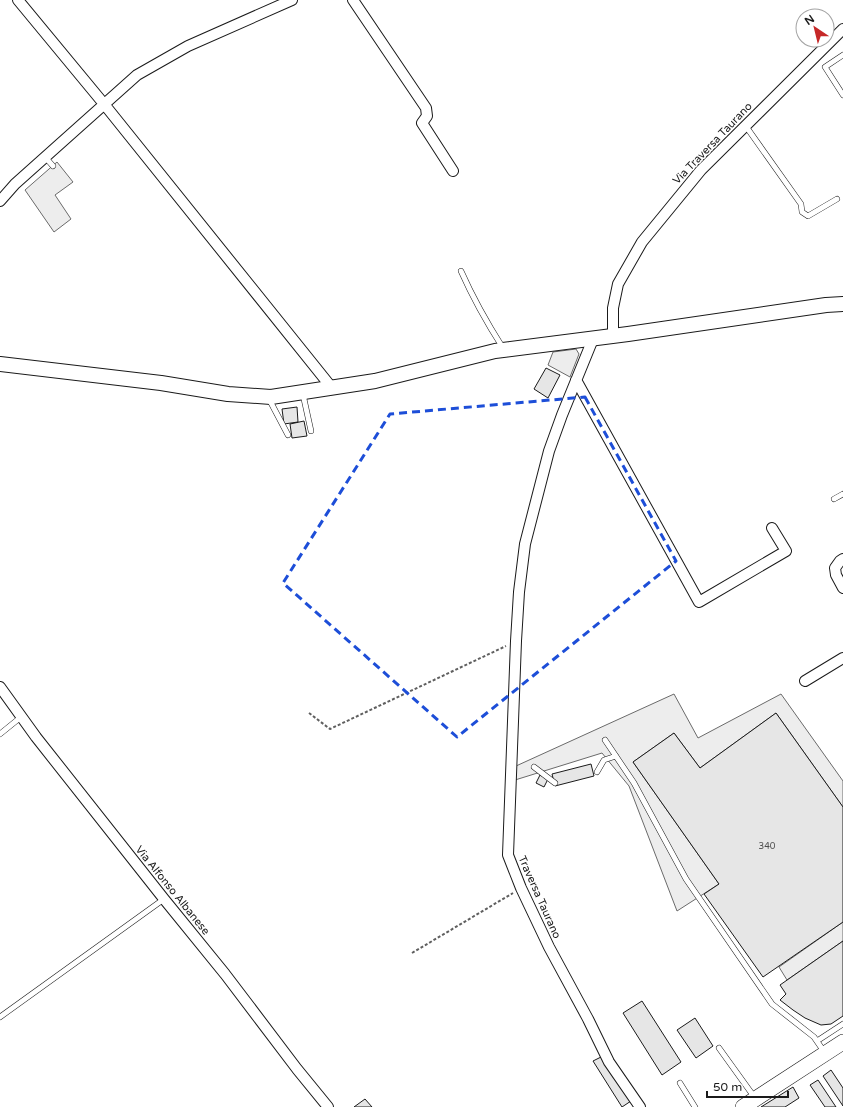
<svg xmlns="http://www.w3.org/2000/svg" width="843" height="1107" font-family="'Varela Round',sans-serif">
	<rect width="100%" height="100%" fill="#fff"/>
	<path fill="#ededed" stroke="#6a6a6a" d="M57,162L73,182L55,195L71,219L54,232L25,190Z
		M576,349L579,354L570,377L548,365L553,352Z
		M674,694L698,738L781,694L843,781V807L776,713L700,768L674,733L633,762L719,884L677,911L629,786L602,753L515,780L516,766Z
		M843,922V941L787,980L779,967Z"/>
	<path fill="#e6e6e6" stroke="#1a1a1a" d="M546,368L560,375L548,398L534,389Z
		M297,407L298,422L284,424L282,409Z
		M304,421L307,436L292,438L290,424Z
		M776,713L843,807V922L763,977L704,894L719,884L633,762L674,733L700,768Z
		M591,764L594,776L555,786L552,774Z
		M540,775L548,779L544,787L536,783Z
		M843,941V1016L831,1024L821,1025L805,1018L793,1010L780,1000L786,994L780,985Z
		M642,1001L681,1062L662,1075L623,1013Z
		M695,1018L713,1046L696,1058L677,1030Z
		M603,1056L631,1101L622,1107L593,1061Z
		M831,1070L843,1088V1106L823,1076Z
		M818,1080L836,1107H825L810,1085Z
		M793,1087L799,1098L785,1107H761Z
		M365,1099L372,1107H354Z"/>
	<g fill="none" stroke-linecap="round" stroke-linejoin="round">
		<g stroke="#1a1a1a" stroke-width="6">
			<path id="lane" d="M843,55L825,67L843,95
				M745,125L801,204L802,212L808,216L837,199
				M45,157L53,166
				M461,271C473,298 487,323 503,348
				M305,393L304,399L311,431
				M269,399L288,435
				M834,499L843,494
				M0,734L21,717
				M605,740L634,783L686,879L772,1004L814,1037L825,1053
				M534,767L555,783
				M597,772L604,760L616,756
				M0,1017L164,899
				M817,1041L843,1024
				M719,1048L755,1098
				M680,1083L695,1107"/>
		</g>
		<g stroke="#1a1a1a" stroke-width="12">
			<path id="street" d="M18,0L104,104L332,388
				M353,0L426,108L427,116L422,123L453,171
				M0,201L15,184L137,75L188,46L292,0
				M613,336V308L618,284L642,242L701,170L843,29
				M593,339L562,415L549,451L525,544L519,592L516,641L508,855L521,888L549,947L588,1019L609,1062L640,1107
				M576,380L699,602L786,551L772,528
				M843,559L840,561L835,568L836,575L843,588
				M805,681L843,658
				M0,687L36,737L164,899L225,974L297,1069L328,1107"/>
		</g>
		<g stroke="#1a1a1a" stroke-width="16">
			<path id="secondary" d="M0,364L161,383L228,394L271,397L375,381L495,351L628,334L826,305L843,304"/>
		</g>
		<g stroke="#1a1a1a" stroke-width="16">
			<path id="primary" d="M743,1107L843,1042"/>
		</g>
		<path stroke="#5f5f5f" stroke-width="2" stroke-dasharray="3 2" stroke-linecap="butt" d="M309,713L330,729L506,646
			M412,953L513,893"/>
		<use href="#lane" stroke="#fff" stroke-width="5"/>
		<use href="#street" stroke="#fff" stroke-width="10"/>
		<use href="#secondary" stroke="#fff" stroke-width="14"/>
		<use href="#primary" stroke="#fff" stroke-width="15"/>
	</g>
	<path fill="none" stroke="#1d4ed8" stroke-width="3" stroke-dasharray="8 5" stroke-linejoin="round" d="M585,397L676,561L457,737L283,583L390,414Z"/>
	<g text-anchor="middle" stroke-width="3" stroke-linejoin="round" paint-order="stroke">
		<g font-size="9" fill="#4d4d4d">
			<text x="767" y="849">340</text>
		</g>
		<g font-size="11" fill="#1a1a1a" stroke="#fff">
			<text transform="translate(712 143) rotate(-46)" y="4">Via Traversa Taurano</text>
			<text transform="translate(173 890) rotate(51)" y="4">Via Alfonso Albanese</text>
			<text transform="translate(540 897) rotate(66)" y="4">Traversa Taurano</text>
		</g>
	</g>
	<g transform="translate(815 28) rotate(325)"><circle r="19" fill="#ffffff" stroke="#a3a3a3"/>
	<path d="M0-3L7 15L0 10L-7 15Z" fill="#c62828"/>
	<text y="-6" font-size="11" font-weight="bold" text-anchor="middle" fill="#1a1a1a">N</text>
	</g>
	<path d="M707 1091v6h81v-6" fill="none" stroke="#1a1a1a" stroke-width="2"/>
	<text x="713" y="1091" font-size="12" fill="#1a1a1a" stroke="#ffffff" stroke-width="3" paint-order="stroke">50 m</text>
</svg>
